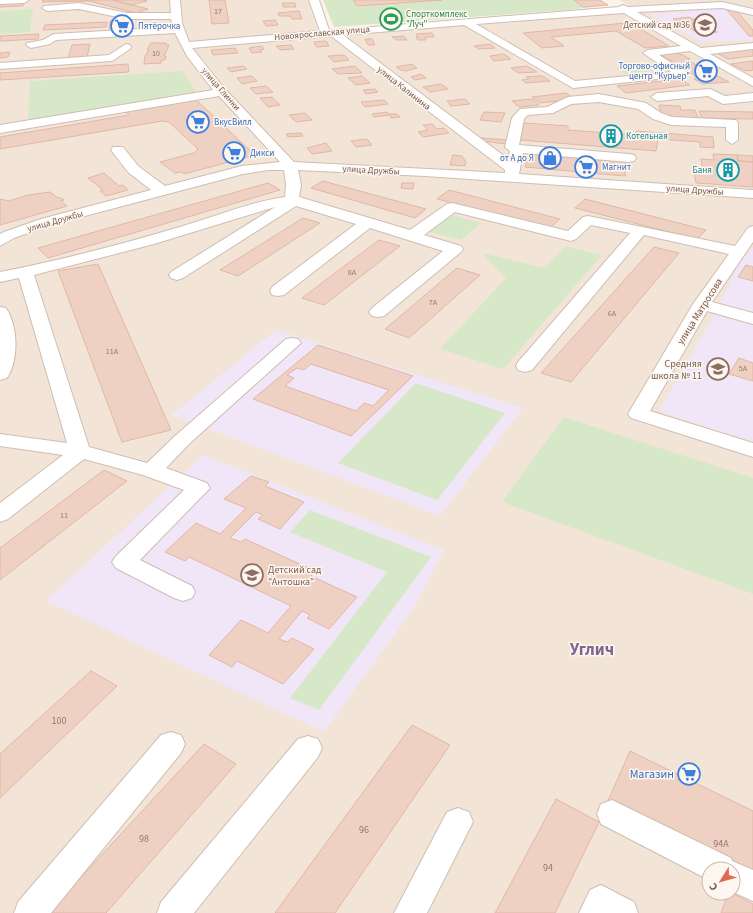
<svg xmlns="http://www.w3.org/2000/svg" width="753" height="913" font-family="'Source Sans 3',sans-serif">
	<rect width="100%" height="100%" fill="#fbf3e9"/>
	<path fill="#f2e5d8" fill-rule="evenodd" d="M0,0H308L320,35L638,11L619,0H753V913H0ZM709,869H733V893H709Z"/>
	<path fill="#f0e6f8" d="M718,8L727,10L753,40L702,42L650,15Z
		M753,247V442L659,411L713,317L738,266Z
		M276,330L523,408L440,516L172,415Z
		M203,455L444,550L413,609L324,732L46,601Z"/>
	<path fill="#d7e8c8" d="M323,0H600L608,5L567,10L334,27Z
		M33,9L30,32L0,34V11Z
		M642,65L653,71L626,74L616,68Z
		M182,71L198,94L28,121L30,81Z
		M448,214L481,223L461,240L427,231Z
		M566,246L602,255L503,369L440,349L506,278L482,253L545,268Z
		M416,383L505,413L437,500L338,463Z
		M564,417L753,478V594L502,502Z
		M310,510L431,557L319,710L290,698L387,572L290,532Z"/>
	<path fill="#efd1c3" stroke="#e1b7a4" fill-rule="evenodd" d="M43,0H113L148,9L136,13L89,1L42,2Z
		M113,0H144L147,1L131,5Z
		M209,0H225L229,23L212,24Z
		M353,0H442L357,6Z
		M574,0H600L608,5L583,7Z
		M24,2L23,6L0,7V3Z
		M282,3H295L296,7H283Z
		M727,10H736L753,30V36H749Z
		M299,11L302,19H292L290,16H279L278,13Z
		M689,17L717,32L700,34L673,19Z
		M131,20L130,28L109,29L110,21Z
		M275,20L278,25L266,26L263,21Z
		M107,22L106,27L43,30L45,25Z
		M625,23L633,24L669,46L645,48L616,31L551,37L564,46L542,48L523,33Z
		M432,33L434,37H425L426,40H418L416,37H418L416,34Z
		M39,34L38,39L0,41V36Z
		M404,36L407,40H397L392,37Z
		M365,39H372L375,45H368Z
		M326,41L329,46L317,47L315,45L314,42Z
		M151,43H166V45H169L164,56H166L165,60H161V63L144,64L145,56L149,50H147Z
		M90,44L87,57L68,58L72,45Z
		M490,44L495,48L479,49L474,46Z
		M291,45L294,49L280,50L276,46Z
		M262,46L264,49L260,50L262,52L252,53L249,48Z
		M235,48L238,53L213,55L211,50Z
		M753,49V56L728,59L717,53Z
		M10,52L8,57L0,58V53Z
		M675,53L683,55L690,59L687,60L696,65H699L707,69H704L729,82L703,84L694,79L698,78L694,76H696L661,55Z
		M504,54L511,59L494,61L490,56Z
		M344,55L349,60L334,62L328,56Z
		M753,61V70L746,71L731,64Z
		M128,64L129,72L0,80V73Z
		M412,64L417,68L406,71L401,70L396,67Z
		M243,66L247,69L231,72L227,68Z
		M355,66L362,73L338,74L332,69Z
		M527,66L537,72L518,73L511,68Z
		M421,74L426,78L415,80L411,77Z
		M252,76L257,81L242,84L237,78Z
		M362,76L370,83L356,85L348,78Z
		M538,76H543L550,81L526,83L522,80L529,79L526,77Z
		M680,79L690,85L626,93L617,86Z
		M441,84L448,89L430,92L423,87Z
		M266,86L273,92L256,94L250,88Z
		M375,89L378,92L366,94L363,90Z
		M566,93L575,99L540,103L532,97Z
		M272,97L280,105L268,107L260,98Z
		M194,98L255,155L184,174L181,172L175,173L160,162L194,153L198,149L169,122L162,121L0,149V137L129,115L125,111Z
		M465,99L470,104L451,106L447,101Z
		M532,99L539,105L519,107L512,101Z
		M384,100L388,104L365,107L361,102Z
		M659,105L680,106L681,110H695L698,118L675,119L674,117L662,116Z
		M699,111L753,112V119L702,118Z
		M387,112L388,114H397L400,117L391,118L390,115L374,117L372,114Z
		M484,112L505,113L501,122L480,120Z
		M305,113L312,120L296,122L289,115Z
		M524,123L568,126V130L635,135L636,131L713,137L714,148L700,147V142L658,139L656,151L520,140Z
		M432,124L437,129L444,128L449,133L423,137L418,132L428,130L423,125Z
		M301,133L303,136L288,137L286,134Z
		M481,138L509,140L507,144L480,141Z
		M367,139L372,145L356,147L351,141Z
		M326,143L332,151L312,154L307,148Z
		M529,154L626,162L625,176L525,167Z
		M713,154L737,155L738,161L753,162V187L696,183L694,170L703,171L701,159L714,160Z
		M453,155L462,156L466,162L465,166L450,165Z
		M737,155L753,156V162L738,161Z
		M104,173L119,186L123,185L128,190L106,196L100,191L103,190L88,178Z
		M323,181L426,209L415,218L311,188Z
		M268,183L280,190L48,258L38,248Z
		M402,183H414L413,189L401,188Z
		M449,190L560,219L550,228L437,199Z
		M50,192L58,198H61L64,200L61,201L67,206L0,225V199L9,201L28,195Z
		M585,199L706,230L697,239L575,208Z
		M303,218L320,223L238,276L220,270Z
		M379,240L400,246L324,305L302,298Z
		M654,247L679,253L571,382L541,373Z
		M98,264L171,430L122,442L58,271Z
		M746,265L753,267V281L738,277Z
		M457,268L480,275L409,338L385,329Z
		M318,345L413,376L351,436L253,399ZM311,364L389,390L373,406L364,403L356,411L285,386L294,378L287,375L297,368L304,370Z
		M739,358L753,363V381L729,374Z
		M104,470L127,481L0,580V548Z
		M251,476L269,482L265,486L304,502L280,529L258,519L263,515L256,512L230,538L241,542L245,539L315,571L311,576L357,597L329,629L307,618L310,615L302,611L279,639L287,642L292,638L314,649L283,684L237,661L232,667L209,655L241,620L268,633L291,606L189,557L185,561L165,552L196,523L220,534L246,508L224,499Z
		M91,671L117,686L0,798V754Z
		M412,725L450,745L335,913H275Z
		M204,744L236,764L106,913H48Z
		M630,751L753,811V875L607,803Z
		M556,799L599,822L555,913H495Z
		M728,893H732L753,904V913H721Z"/>
	<g fill="none" stroke-linecap="round" stroke-linejoin="round">
		<g stroke="#cfbdb2" stroke-width="2">
			<path id="minor" d="M0,0H29L24,3L0,4Z
				M170,0H180L182,23L189,42L320,31L309,0H319L329,30H335L619,7L623,5L628,7L722,2L753,9V15L722,8L637,12L701,48L753,43V49L710,54L753,78V86L690,51L659,55L686,72L688,74L686,76L573,88L464,25L343,35L508,159L510,151L505,147L512,118L520,109L547,107L568,97L599,94L646,103L661,113L672,117L736,120L738,123V140L732,144L726,140V127L671,125L653,119L638,109L599,102L571,104L553,113L528,115L524,119L519,145L629,154L634,155L636,158L634,161L629,162L523,153L519,174L753,190V198L425,176L298,170L301,185L299,197L410,230L447,204L452,203L568,231L583,217L588,216L735,246L748,228L753,226V242L712,302L753,313V324L707,311L650,411L753,443V457L631,418L628,414L693,304L729,254L644,235L532,370L525,372L518,370L516,366L518,362L630,233L591,225L576,239L571,241L455,212L424,235L461,246L463,249L461,252L384,316L378,317L372,316L369,312L372,308L443,251L370,228L284,295L278,296L272,295L270,291L272,287L356,224L296,206L183,278L177,280L171,278L169,275L171,272L275,207L154,244L34,275L89,447L147,463L175,436L286,339L292,338L298,339L301,343L189,444L166,468L207,483L210,488L140,560L192,586L195,592L192,598L183,601L174,598L116,568L112,562L116,556L184,490L143,475L84,459L8,519L0,522V503L63,455L0,446V434L67,443L19,278L0,282V272C62,260 123,244 183,226C217,216 250,202 285,197L286,185L284,170H268L243,174L51,225L14,238L0,246V234L4,232L41,219L151,190L128,172L111,150L113,147H123L138,166L165,186L242,166L280,162L219,96L0,133V125L213,90L187,56L175,33L56,40L50,44L31,48L26,45L27,43L43,40L54,34L173,27L171,19H127L79,9L47,11L42,8L44,6L79,3L127,13H171ZM624,13L681,46L648,50L643,53L671,72L575,81L476,24ZM331,36L505,170V173L294,162L224,88L192,48Z
				M126,44L130,45L131,47L130,49L112,61L0,69V63L109,55Z
				M710,89L725,96L753,93V101L723,104L708,96L657,101L651,97L657,93Z
				M0,307L6,308C18,326 19,360 7,378L0,380Z
				M171,732L181,735L185,744L181,753L51,913H14L18,902L161,735Z
				M308,736L318,739L322,748L318,757L194,913H157L161,902L298,739Z
				M612,800L731,858L732,861L753,870V901L733,892V869H709V880L601,824L597,814L601,804Z
				M458,808L469,812L473,822L427,913H394L447,812Z
				M601,885L634,902L638,913H579L590,890Z"/>
		</g>
		<use href="#minor" fill="#fff" fill-rule="evenodd"/>
	</g>
	<defs>
		<g id="stadium-ring" transform="scale(1.15)"><circle r="9.5" fill="#fef7f0" stroke="#2e9e5b" stroke-width="1.5"/><path d="M0-5a6.5 5 0 1 0 0 10a6.5 5 0 1 0 0-10ZM-3.5-1.8h7v3.6h-7Z" fill="#2e9e5b"/></g>
		<g id="school-ring" transform="scale(1.15)"><circle r="9.5" fill="#fef7f0" stroke="#8d6e63" stroke-width="1.5"/><path d="M0-5L7-2L0 1L-7-2ZM-4 1L0 2.5L4 1V4Q0 6-4 4Z" fill="#8d6e63"/></g>
		<g id="supermarket-ring" transform="scale(1.15)"><circle r="9.5" fill="#fef7f0" stroke="#3f7fe0" stroke-width="1.5"/><path d="M-6-5.5h2.5l.6 2H6L4.5 2H-2.5L-4.4-4H-6ZM-1.5 3.2a1.3 1.3 0 1 0 .1 0ZM3 3.2a1.3 1.3 0 1 0 .1 0Z" fill="#3f7fe0"/></g>
		<g id="building-ring" transform="scale(1.15)"><circle r="9.5" fill="#fef7f0" stroke="#0f9aa8" stroke-width="1.5"/><path d="M-4-6H4V6H1V3H-1V6H-4ZM-2.5-4.3h1.7v1.8h-1.7ZM.8-4.3h1.7v1.8H.8ZM-2.5-1h1.7V.8h-1.7ZM.8-1h1.7V.8H.8Z" fill="#0f9aa8"/></g>
		<g id="shop-ring" transform="scale(1.15)"><circle r="9.5" fill="#fef7f0" stroke="#3f7fe0" stroke-width="1.5"/><path d="M-5-2.5h2.3a2.7 3.5 0 0 1 5.4 0H5L5.5 6h-11ZM-1.5-2.5h3a1.5 2.3 0 0 0-3 0Z" fill="#3f7fe0"/></g>
	</defs>
	<g fill-rule="evenodd">
		<use href="#stadium-ring" x="391" y="19"/>
		<use href="#school-ring" x="705" y="25"/>
		<use href="#supermarket-ring" x="122" y="26"/>
		<use href="#supermarket-ring" x="706" y="71"/>
		<use href="#supermarket-ring" x="198" y="122"/>
		<use href="#building-ring" x="611" y="136"/>
		<use href="#supermarket-ring" x="234" y="153"/>
		<use href="#shop-ring" x="550" y="158"/>
		<use href="#supermarket-ring" x="586" y="167"/>
		<use href="#building-ring" x="728" y="170"/>
		<use href="#school-ring" x="718" y="369"/>
		<use href="#school-ring" x="252" y="575"/>
		<use href="#supermarket-ring" x="689" y="774"/>
	</g>
	<g text-anchor="middle" stroke-width="3" stroke-linejoin="round" paint-order="stroke">
		<g font-size="8" fill="#93776b">
			<text x="218" y="14">17</text>
			<text x="156" y="56">10</text>
			<text x="352" y="275">8А</text>
			<text x="433" y="305">7А</text>
			<text x="612" y="316">6А</text>
			<text x="112" y="354">11А</text>
			<text x="743" y="371">5А</text>
			<text x="64" y="518">11</text>
		</g>
		<g font-size="9" fill="#27864d" stroke="#fef7f0" text-anchor="start">
			<text x="406" y="17">Спорткомплекс<tspan x="406" dy="10">"Луч"</tspan></text>
		</g>
		<g font-size="9" fill="#785e54" stroke="#fef7f0" text-anchor="end">
			<text x="690" y="28">Детский сад №36</text>
		</g>
		<g font-size="9" fill="#366cbe" stroke="#fef7f0" text-anchor="start">
			<text x="138" y="29">Пятёрочка</text>
			<text x="690" y="69" text-anchor="end">Торгово-офисный<tspan x="690" dy="10">центр "Курьер"</tspan></text>
			<text x="214" y="125">ВкусВилл</text>
			<text x="250" y="156">Дикси</text>
			<text x="534" y="161" text-anchor="end">от А до Я</text>
			<text x="602" y="170">Магнит</text>
		</g>
		<g font-size="9" fill="#74594e" stroke="#fef7f0">
			<text transform="translate(322 33) rotate(-5)" y="3">Новоярославская улица</text>
			<text transform="translate(404 88) rotate(38)" y="3">улица Калинина</text>
			<text transform="translate(221 89) rotate(49)" y="3">улица Глинки</text>
			<text transform="translate(371 170) rotate(3)" y="3">улица Дружбы</text>
			<text transform="translate(695 190) rotate(4)" y="3">улица Дружбы</text>
			<text transform="translate(55 221) rotate(-16)" y="3">улица Дружбы</text>
		</g>
		<g font-size="9" fill="#0d838f" stroke="#fef7f0" text-anchor="start">
			<text x="626" y="139">Котельная</text>
			<text x="712" y="173" text-anchor="end">Баня</text>
		</g>
		<g font-size="10" fill="#74594e" stroke="#fef7f0">
			<text transform="translate(699 311) rotate(-58)" y="4">улица Матросова</text>
		</g>
		<g font-size="10" fill="#785e54" stroke="#fef7f0" text-anchor="end">
			<text x="702" y="367">Средняя<tspan x="702" dy="12">школа № 11</tspan></text>
			<text x="268" y="573" text-anchor="start">Детский сад<tspan x="268" dy="12">"Антошка"</tspan></text>
		</g>
		<g font-size="10" fill="#93776b">
			<text x="59" y="724">100</text>
			<text x="364" y="833">96</text>
			<text x="144" y="842">98</text>
			<text x="721" y="847">94А</text>
			<text x="548" y="871">94</text>
		</g>
		<g font-size="12" fill="#366cbe" stroke="#fef7f0" text-anchor="end">
			<text x="674" y="778">Магазин</text>
		</g>
		<g font-size="17" font-weight="bold" fill="#7f6690" stroke="#fef7f0">
			<text x="592" y="655">Углич</text>
		</g>
	</g>
	<g transform="translate(721 881) rotate(233)"><circle r="19" fill="#fef7f0" stroke="#c7b8af"/>
	<path d="M0-3L7 15L0 10L-7 15Z" fill="#dd6c57"/>
	<text y="-6" font-size="11" font-weight="bold" text-anchor="middle" fill="#74594e">С</text>
	</g>
</svg>
